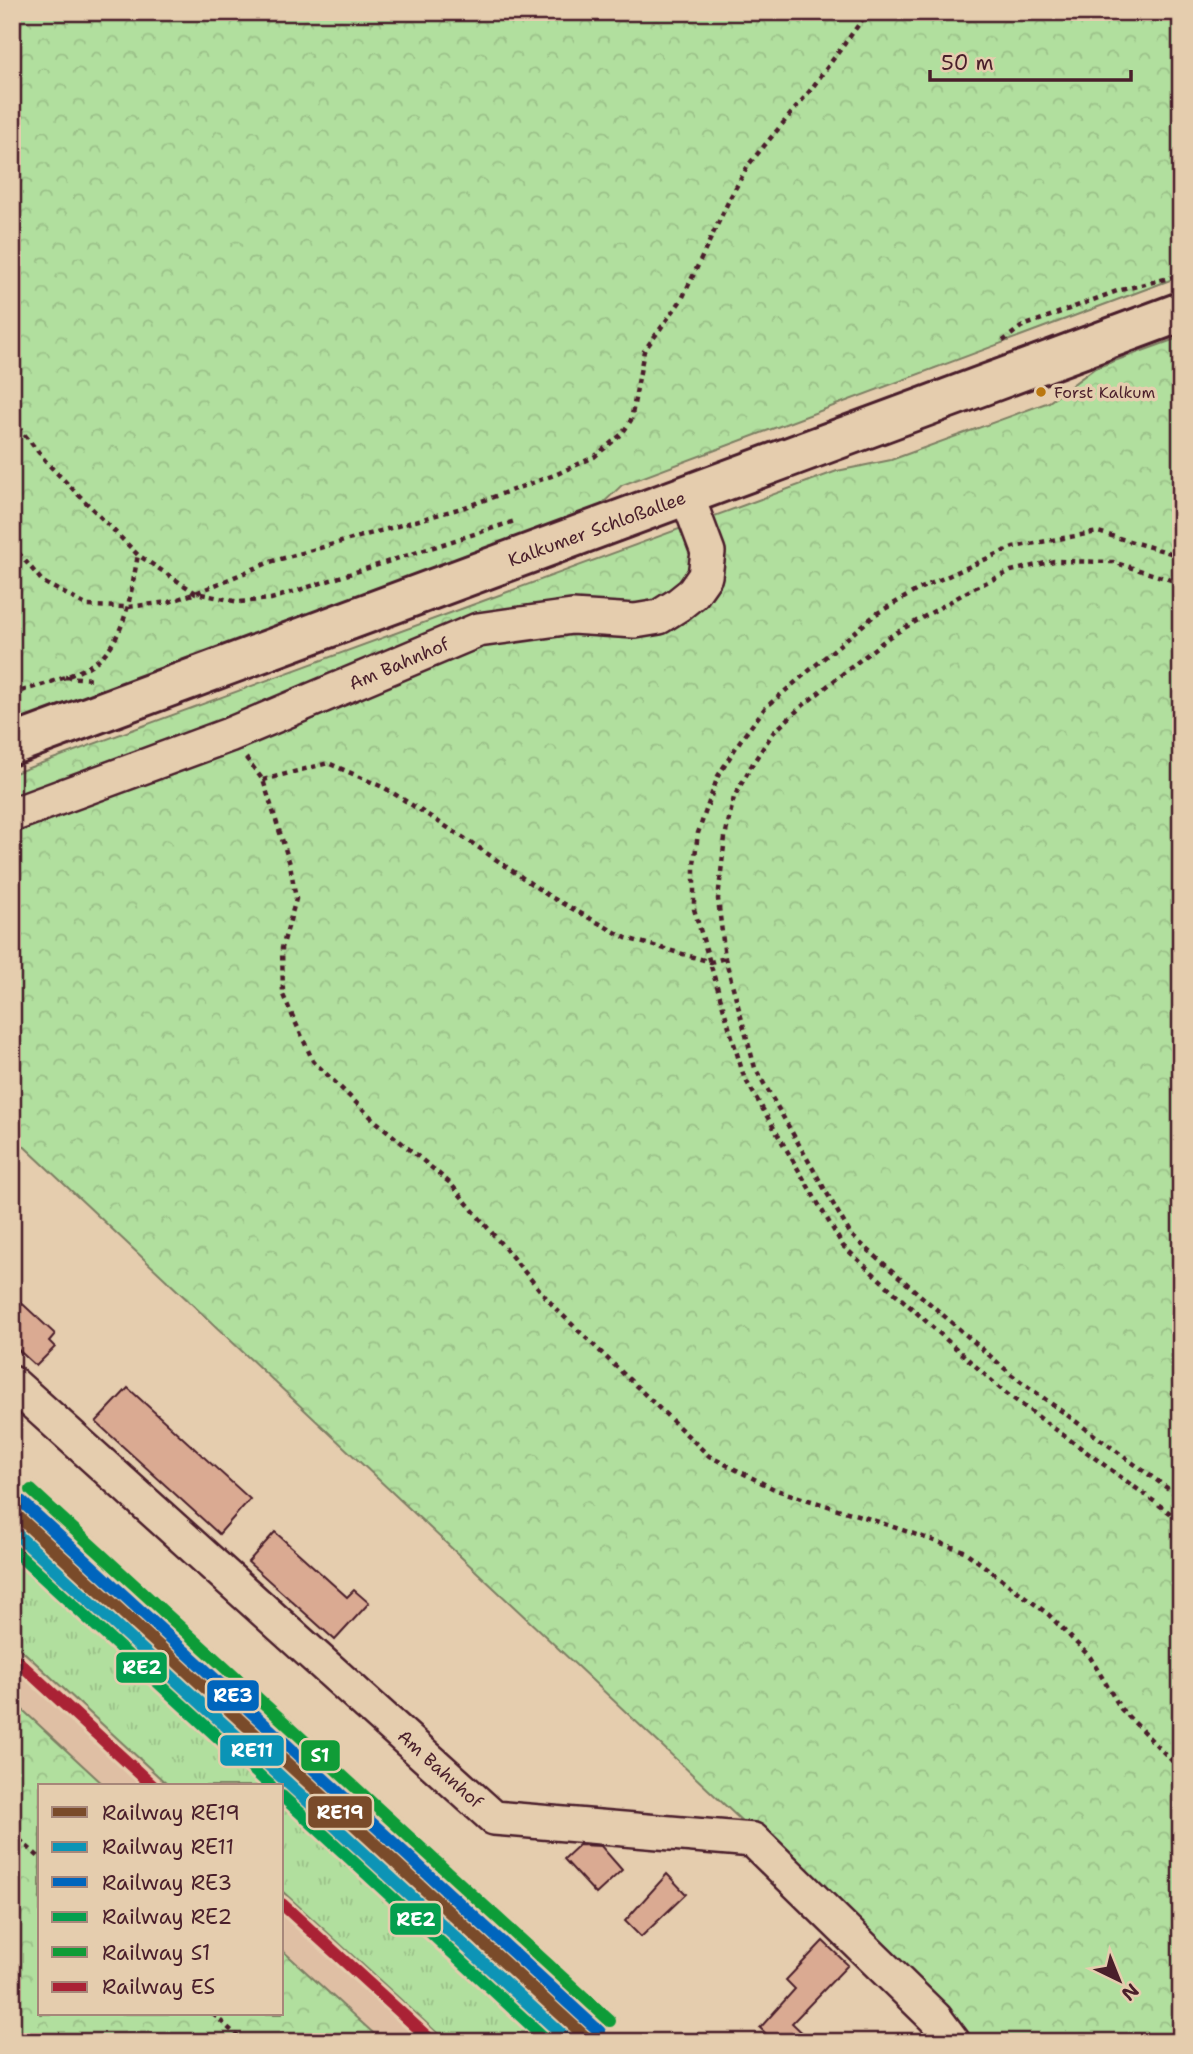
<svg xmlns="http://www.w3.org/2000/svg" width="1193" height="2054" font-family="'Shantell Sans',sans-serif">
	<defs>
		<pattern id="grass-tufts" width="24" height="20" patternUnits="userSpaceOnUse" patternTransform="scale(1.75)"><rect width="24" height="20" fill="#b1df9e"/><path d="M3 7l-1-3M5 7V3M7 7l1-3M15 17l-1-3M17 17v-4M19 17l1-3" fill="none" stroke="#9abf88"/></pattern>
		<pattern id="forest-crowns" width="20" height="18" patternUnits="userSpaceOnUse" patternTransform="scale(1.75)"><rect width="20" height="18" fill="#b1df9e"/><path d="M2 6a3 3 0 1 1 6 0M12 15a3 3 0 1 1 6 0" fill="none" stroke="#9abf88"/></pattern>
	</defs>
	<rect width="100%" height="100%" fill="#e5cdae"/>
	<filter id="ink" filterUnits="userSpaceOnUse"><feTurbulence type="fractalNoise" baseFrequency=".0143" numOctaves="2"/><feDisplacementMap in="SourceGraphic" scale="14" xChannelSelector="R" yChannelSelector="G"/><feConvolveMatrix kernelMatrix="1 2 1 2 8 2 1 2 1" color-interpolation-filters="sRGB"/></filter>
	<g filter="url(#ink)">
		<path fill="#dfbfa4" d="M12,1501L328,1787L610,2042H545L282,1799V1786H268L12,1550Z
			M12,1641L169,1786H105L12,1700Z
			M282,1891L447,2042H383L282,1950Z"/>
		<path fill="url(#grass-tufts)" stroke="#7e7f64" stroke-width="2" d="M12,1550L268,1786H169L12,1641Z
			M282,1799L301,1817L545,2042H447L282,1891Z"/>
		<path fill="url(#forest-crowns)" stroke="#7e7f64" stroke-width="2" d="M12,12H1181V276L622,485L600,506L165,673L12,725Z
			M1181,337V2042H960L761,1839L12,1135V774L837,471L891,460L1049,402L1095,368Z
			M12,1700L105,1786H40V2014H282V1950L383,2042H12Z"/>
		<path fill="#daaa92" stroke="#4a1f2b" stroke-width="2" d="M12,1294L55,1334L49,1341L55,1347L36,1366L12,1344Z
			M128,1388L250,1499L219,1534L96,1422Z
			M275,1532L347,1597L354,1590L369,1603L335,1640L248,1562Z
			M579,1845L601,1846L622,1870L596,1894L564,1859Z
			M667,1874L686,1894L641,1937L625,1921Z
			M823,1941L848,1965L792,2023L812,2042H775L760,2028L795,1989L786,1980Z"/>
		<g fill="none" stroke-linecap="round" stroke-linejoin="round">
			<g stroke="#4a1f2b" stroke-width="38">
				<path id="minor" d="M12,815L229,735L478,630L572,617L635,621L659,617L678,605L693,593L705,576L708,552L687,496
					M12,1383L494,1818L753,1840L935,2018L953,2042"/>
			</g>
			<g stroke="#4a1f2b" stroke-width="44">
				<path id="secondary" d="M12,745L1181,312"/>
			</g>
			<path stroke="#4a1f2b" stroke-width="4.5" stroke-dasharray="5 5" stroke-linecap="butt" d="M1003,341L1021,327L1117,291L1181,275
				M12,419L48,464L138,555L196,593L239,602L271,599L515,521
				M12,545L43,582L88,606L128,607L169,602L196,593L270,562L465,507L557,474L594,457L622,434L631,420L644,351L682,299L730,198L749,164L809,92L868,12
				M1181,556L1098,532L1013,547L919,589L876,614L765,708L740,741L718,776L698,833L694,864V909L744,1077L843,1246L1003,1391L1181,1521
				M1181,583L1113,562L1054,561L1011,571L972,589L889,637L801,707L773,733L753,763L734,797L725,837L718,899L725,958L755,1068L851,1235L1012,1375L1181,1498
				M65,677L92,679
				M12,694C36,686 79,676 98,660C127,636 131,590 138,555
				M246,758L263,780L290,864L296,899L282,948L283,995L313,1061L373,1119L450,1183L555,1308L709,1456L776,1490L867,1518L964,1551L1048,1614L1090,1657L1121,1709L1181,1770
				M263,780L328,763L385,788L472,843L549,896L626,938L711,962L725,958
				M12,1833L40,1858
				M213,2014L244,2042"/>
			<use href="#minor" stroke="#e5cdae" stroke-width="33"/>
			<use href="#secondary" stroke="#e5cdae" stroke-width="38"/>
			<g stroke="#e5cdae" stroke-width="18">
				<path id="rail-1" d="M12,1511L591,2042"/>
			</g>
			<g stroke="#e5cdae" stroke-width="18">
				<path id="rail-2" d="M12,1530L570,2042"/>
			</g>
			<g stroke="#e5cdae" stroke-width="18">
				<path id="rail-3" d="M21,1501L600,2032"/>
			</g>
			<g stroke="#e5cdae" stroke-width="18">
				<path id="rail-4" d="M12,1549L271,1786
					M282,1796L549,2042"/>
			</g>
			<g stroke="#e5cdae" stroke-width="18">
				<path id="rail-5" d="M31,1490L610,2021"/>
			</g>
			<g stroke="#e5cdae" stroke-width="18">
				<path id="rail-6" d="M12,1656L153,1786
					M282,1904L433,2042"/>
			</g>
			<use href="#rail-1" stroke="#7a4b2a" stroke-width="12"/>
			<use href="#rail-2" stroke="#0b94b6" stroke-width="12"/>
			<use href="#rail-3" stroke="#0065bd" stroke-width="12"/>
			<use href="#rail-4" stroke="#049f4f" stroke-width="12"/>
			<use href="#rail-5" stroke="#109c37" stroke-width="12"/>
			<use href="#rail-6" stroke="#aa2135" stroke-width="12"/>
		</g>
	</g>
	<circle fill="#ba770f" stroke="#e5cdae" stroke-width="2.5" cx="1041" cy="392" r="6"/>
	<g text-anchor="middle" stroke-width="7" stroke-linejoin="round" paint-order="stroke">
		<g font-size="16" fill="#4a1f2b" stroke="#e5cdae" text-anchor="start">
			<text x="1054" y="398">Forst Kalkum</text>
		</g>
		<g font-size="18" fill="#4a1f2b" stroke="#e5cdae">
			<text transform="translate(597 529) rotate(-20)" y="6">Kalkumer Schloßallee</text>
			<text transform="translate(399 664) rotate(-23)" y="6">Am Bahnhof</text>
			<text transform="translate(440 1769) rotate(42)" y="6">Am Bahnhof</text>
		</g>
	</g>
	<g stroke="#e5cdae" stroke-width="2.5">
		<rect x="115" y="1651" width="53" height="33" rx="7" fill="#049f4f"/>
		<rect x="206" y="1679" width="54" height="33" rx="7" fill="#0065bd"/>
		<rect x="219" y="1734" width="66" height="33" rx="7" fill="#0b94b6"/>
		<rect x="300" y="1739" width="41" height="33" rx="7" fill="#109c37"/>
		<rect x="307" y="1795" width="66" height="34" rx="7" fill="#7a4b2a"/>
		<rect x="389" y="1902" width="53" height="34" rx="7" fill="#049f4f"/>
	</g>
	<g font-size="19" text-anchor="middle" font-weight="bold" fill="#fff">
		<text x="142" y="1674">RE2</text>
		<text x="233" y="1702">RE3</text>
		<text x="252" y="1757">RE11</text>
		<text x="320" y="1762">S1</text>
		<text x="340" y="1819">RE19</text>
		<text x="416" y="1926">RE2</text>
	</g>
	<rect width="1193" height="2054" fill="none" stroke="#e5cdae" stroke-width="42"/>
	<rect x="21" y="21" width="1151" height="2012" fill="none" stroke="#4a1f2b" stroke-width="2.5" filter="url(#ink)"/>
	<rect x="38" y="1784" width="245" height="231" fill="#e5cdae" stroke="#a7877a" stroke-width="2"/>
	<rect x="52" y="1807" width="35" height="10" fill="#7a4b2a" stroke="#a7877a" stroke-width="2"/>
	<text x="102" y="1820" font-size="21" fill="#4a1f2b">Railway RE19</text>
	<rect x="52" y="1842" width="35" height="10" fill="#0b94b6" stroke="#a7877a" stroke-width="2"/>
	<text x="102" y="1854" font-size="21" fill="#4a1f2b">Railway RE11</text>
	<rect x="52" y="1877" width="35" height="10" fill="#0065bd" stroke="#a7877a" stroke-width="2"/>
	<text x="102" y="1890" font-size="21" fill="#4a1f2b">Railway RE3</text>
	<rect x="52" y="1912" width="35" height="10" fill="#049f4f" stroke="#a7877a" stroke-width="2"/>
	<text x="102" y="1924" font-size="21" fill="#4a1f2b">Railway RE2</text>
	<rect x="52" y="1947" width="35" height="10" fill="#109c37" stroke="#a7877a" stroke-width="2"/>
	<text x="102" y="1960" font-size="21" fill="#4a1f2b">Railway S1</text>
	<rect x="52" y="1982" width="35" height="10" fill="#aa2135" stroke="#a7877a" stroke-width="2"/>
	<text x="102" y="1994" font-size="21" fill="#4a1f2b">Railway ES</text>
	<g transform="translate(1119 1980) rotate(137)" stroke="#e5cdae" stroke-width="5" paint-order="stroke">
	<path d="M0-5L12 26L0 18L-12 26Z" fill="#4a1f2b"/>
	<text y="-10" font-size="19" font-weight="bold" text-anchor="middle" fill="#4a1f2b">N</text>
	</g>
	<path d="M930 70v10h201v-10" fill="none" stroke="#4a1f2b" stroke-width="3.5"/>
	<text x="941" y="70" font-size="21" fill="#4a1f2b" stroke="#e5cdae" stroke-width="5" paint-order="stroke">50 m</text>
</svg>
